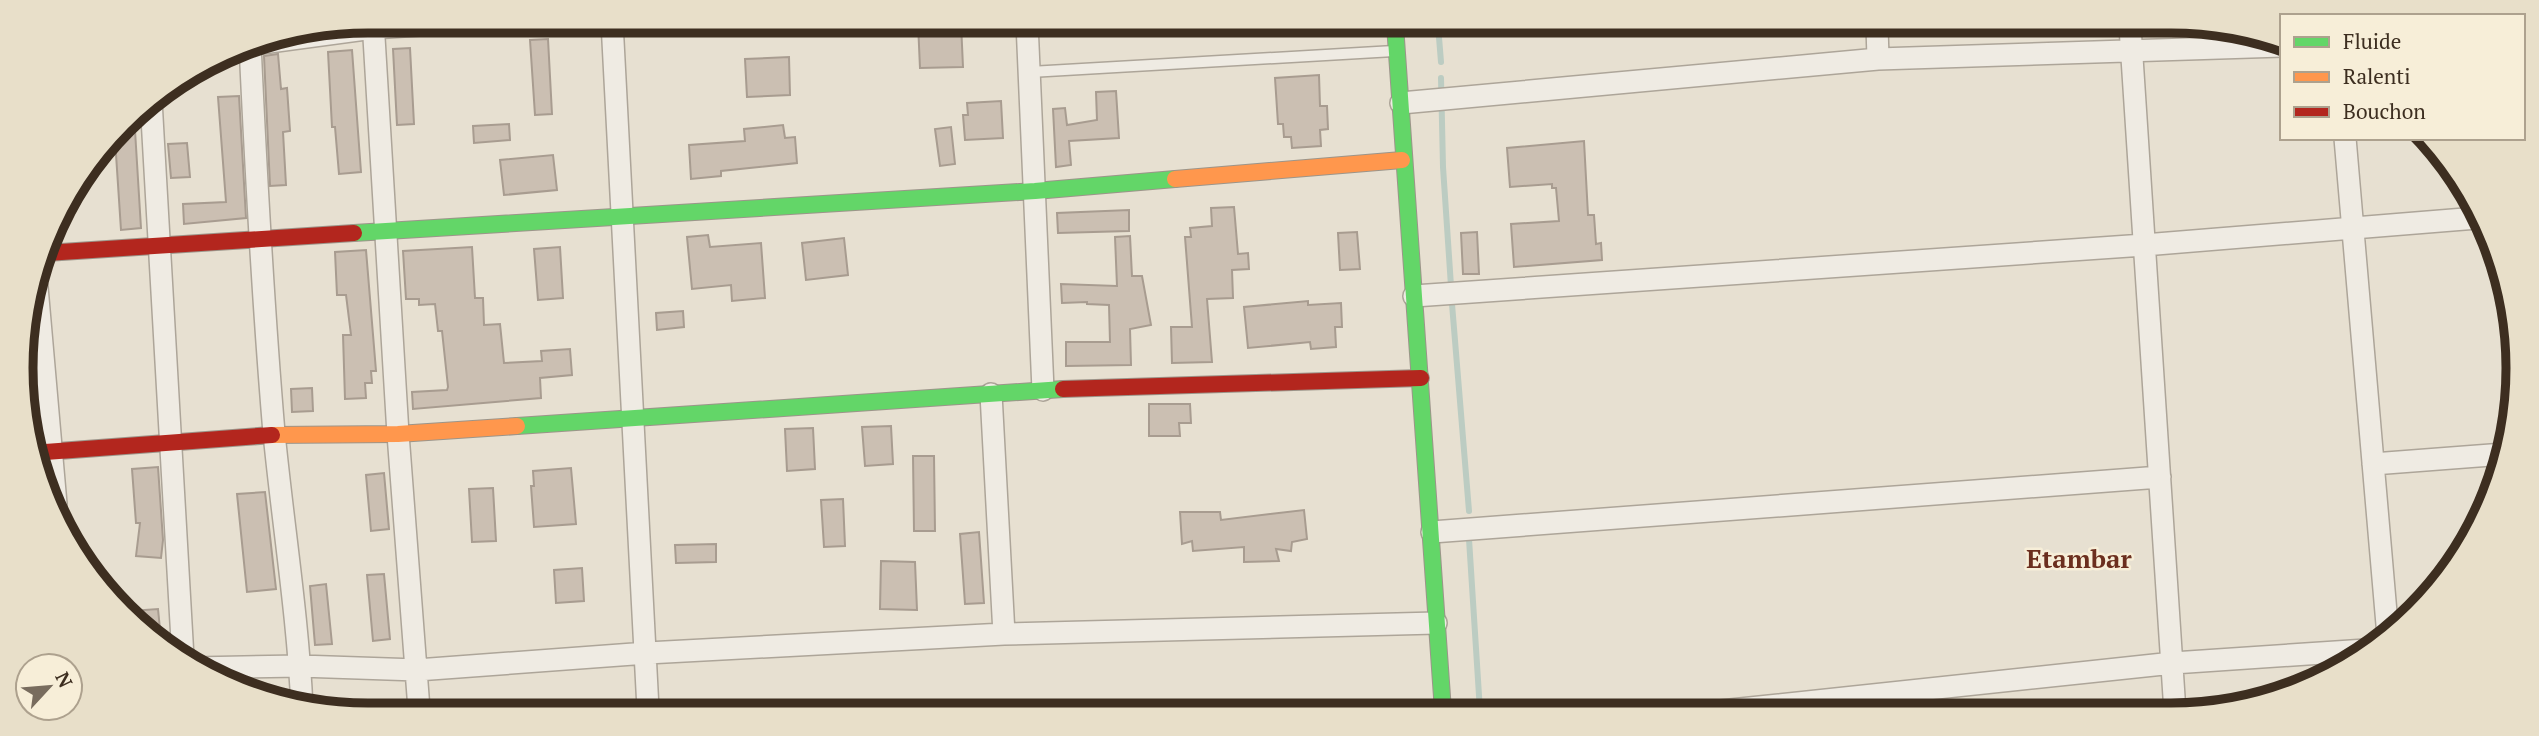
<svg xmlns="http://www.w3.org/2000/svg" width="2539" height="736" font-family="'PT Serif',serif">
	<rect width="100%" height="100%" fill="#e7e0d1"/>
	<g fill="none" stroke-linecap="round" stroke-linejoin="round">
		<path stroke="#bcccc2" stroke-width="6" d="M1438,25L1441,62
			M1441,78L1443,167L1451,286
			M1452,304L1469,511
			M1469,539L1480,711"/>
	</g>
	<path fill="#cbbfb2" stroke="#a89c90" stroke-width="2" d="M918,23H961L963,67L920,68Z
		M548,39L552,114L535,115L530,40Z
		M410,48L414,124L397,125L393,49Z
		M352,50L361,172L339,174L335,127H332L328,52Z
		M278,54L281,89L287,88L290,131L283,132L286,185L270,186L264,56Z
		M789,57L790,95L747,97L745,59Z
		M1319,75L1320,106H1327L1328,129L1320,130L1321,146L1292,148L1291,137H1284L1283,124H1278L1275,78Z
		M1116,91L1119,138L1069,141L1071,165L1056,167L1053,109L1065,108L1067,125L1097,120L1096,92Z
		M239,96L246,218L184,224L183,204L226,202L218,97Z
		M1001,101L1003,138L965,140L963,115H968L967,103Z
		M134,114L141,228L121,230L115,139Z
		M509,124L510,140L474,143L473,126Z
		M783,125L785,138L795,137L797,163L721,171V176L691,179L689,145L745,141L744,129Z
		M951,127L955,164L940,166L935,129Z
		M1584,141L1588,215H1594L1596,244L1601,243L1602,260L1514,267L1511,224L1559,221L1556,188H1552V184L1510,187L1507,148Z
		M187,143L190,177L171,178L168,144Z
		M553,155L557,190L504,195L500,160Z
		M1234,207L1238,254L1248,253L1249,269L1232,270L1233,298L1207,299L1212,362L1172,363L1171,327H1192L1185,237H1191L1190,228L1212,226L1211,208Z
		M1129,210V231L1058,233L1057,213Z
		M1357,232L1360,269L1340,270L1338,233Z
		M1477,232L1479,274H1463L1461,233Z
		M708,235L710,247L761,243L765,298L732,301L731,285L692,289L687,237Z
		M1130,236L1132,276H1142L1151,325L1130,329L1131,365L1066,366V342H1110L1109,305L1087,304V302L1062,303L1061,284L1117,286L1115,237Z
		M844,238L848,275L806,280L802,243Z
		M472,247L475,298H483L484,325L500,324L504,363L542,361L541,351L570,349L572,375L540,378L541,398L413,409L412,392L447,390L448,387L442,331H438L435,304L419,305V299H406L403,251Z
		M560,247L563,298L538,300L534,249Z
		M366,250L376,371H371L372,383H365L366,398L345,399L343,335H351L346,295H337L335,252Z
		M1308,301V305L1341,303L1342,327H1335L1336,347L1311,349L1310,342L1248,348L1244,307Z
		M683,311L684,327L657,330L656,313Z
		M312,388L313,411L292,412L291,389Z
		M1149,404H1190L1191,423H1179L1180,436H1149Z
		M891,426L893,464L865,466L862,427Z
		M813,428L815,469L787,471L785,429Z
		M913,456H934L935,531H914Z
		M158,467L163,540L161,558L136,556L140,523H136L132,469Z
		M571,468L576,524L534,527L531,486H534L533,471Z
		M384,473L389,529L371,531L366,475Z
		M493,488L496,541L472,542L469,489Z
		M265,492L276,589L247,592L237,494Z
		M843,499L845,546L824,547L821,500Z
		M1304,510L1307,539L1292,542L1291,551L1276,549L1279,561L1244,562V547L1193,551L1192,541L1182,544L1180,512H1220L1221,520Z
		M979,532L984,603L965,604L960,534Z
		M716,544V562L676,563L675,545Z
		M881,561L915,562L917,610L880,609Z
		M582,568L584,601L556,603L554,570Z
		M384,574L390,639L373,641L367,575Z
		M326,584L332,644L315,645L310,586Z
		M158,609L161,639L129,611Z"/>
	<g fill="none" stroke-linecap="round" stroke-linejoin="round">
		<g stroke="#ada599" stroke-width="13">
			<path id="lane" d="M1030,72L1394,51"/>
		</g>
		<g stroke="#ada599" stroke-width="24">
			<path id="street" d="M373,21L398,434L419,709
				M612,22L648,709
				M1027,23L1043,390
				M1877,26L1878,59
				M2130,27L2175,712
				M250,44C256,174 263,303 274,433C283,525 298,616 302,708
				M247,45L373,28L481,21
				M151,100L183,658
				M1401,103L1878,59L2282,46
				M2345,138L2388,636
				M37,287L56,504
				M1414,296L2144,245L2477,218
				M991,394L1004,634
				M2373,464L2504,454
				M1432,532L2160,477
				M194,668L300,666L417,670L647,653L1004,634L1436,623
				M1721,711L2173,663L2366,650"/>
		</g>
		<g stroke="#9c958a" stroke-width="18">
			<path id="fast" d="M1395,25L1443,711
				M354,233L1035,191L1175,179
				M517,426L1063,389"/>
		</g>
		<g stroke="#9c958a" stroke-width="18">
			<path id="slow" d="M1175,179L1402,160
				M272,435L398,434L517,426"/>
		</g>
		<g stroke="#9c958a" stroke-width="18">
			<path id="jam" d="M46,253L354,233
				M1063,389L1421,378
				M32,453L272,435"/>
		</g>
		<use href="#lane" stroke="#efebe3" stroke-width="10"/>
		<use href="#street" stroke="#efebe3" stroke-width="21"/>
		<use href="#fast" stroke="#63d668" stroke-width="16"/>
		<use href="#slow" stroke="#ff974d" stroke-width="16"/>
		<use href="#jam" stroke="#b3261e" stroke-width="16"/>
	</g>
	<g text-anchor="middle" stroke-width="5" stroke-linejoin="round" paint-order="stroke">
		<g font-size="26" font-weight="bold" fill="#6b2e1e" stroke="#f7eed8">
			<text x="2079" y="568">Etambar</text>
		</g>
	</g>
	<path d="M0 0H2539V736H0ZM368 33H2171A335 335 0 0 1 2506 368V368A335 335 0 0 1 2171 703H368A335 335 0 0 1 33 368V368A335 335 0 0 1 368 33Z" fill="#e8dfc9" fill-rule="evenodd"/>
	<path fill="none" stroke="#3d2e20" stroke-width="9" d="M368 33H2171A335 335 0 0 1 2506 368V368A335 335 0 0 1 2171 703H368A335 335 0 0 1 33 368V368A335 335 0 0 1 368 33Z"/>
	<rect x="2280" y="14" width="245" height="126" fill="#f7eed8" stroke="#ada18e" stroke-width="2"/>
	<rect x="2294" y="37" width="35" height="10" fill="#63d668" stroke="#ada18e" stroke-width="2"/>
	<text x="2343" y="49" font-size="21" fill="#3d2e20">Fluide</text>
	<rect x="2294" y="72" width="35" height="10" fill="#ff974d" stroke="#ada18e" stroke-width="2"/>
	<text x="2343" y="84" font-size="21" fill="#3d2e20">Ralenti</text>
	<rect x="2294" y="107" width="35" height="10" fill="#b3261e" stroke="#ada18e" stroke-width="2"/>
	<text x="2343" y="119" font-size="21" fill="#3d2e20">Bouchon</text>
	<g transform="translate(49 687) rotate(64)"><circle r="33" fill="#f7eed8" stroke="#ada18e" stroke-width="2"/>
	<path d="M0-5L12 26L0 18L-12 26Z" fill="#786c5e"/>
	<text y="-10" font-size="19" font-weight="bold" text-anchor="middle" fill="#3d2e20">N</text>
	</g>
</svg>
